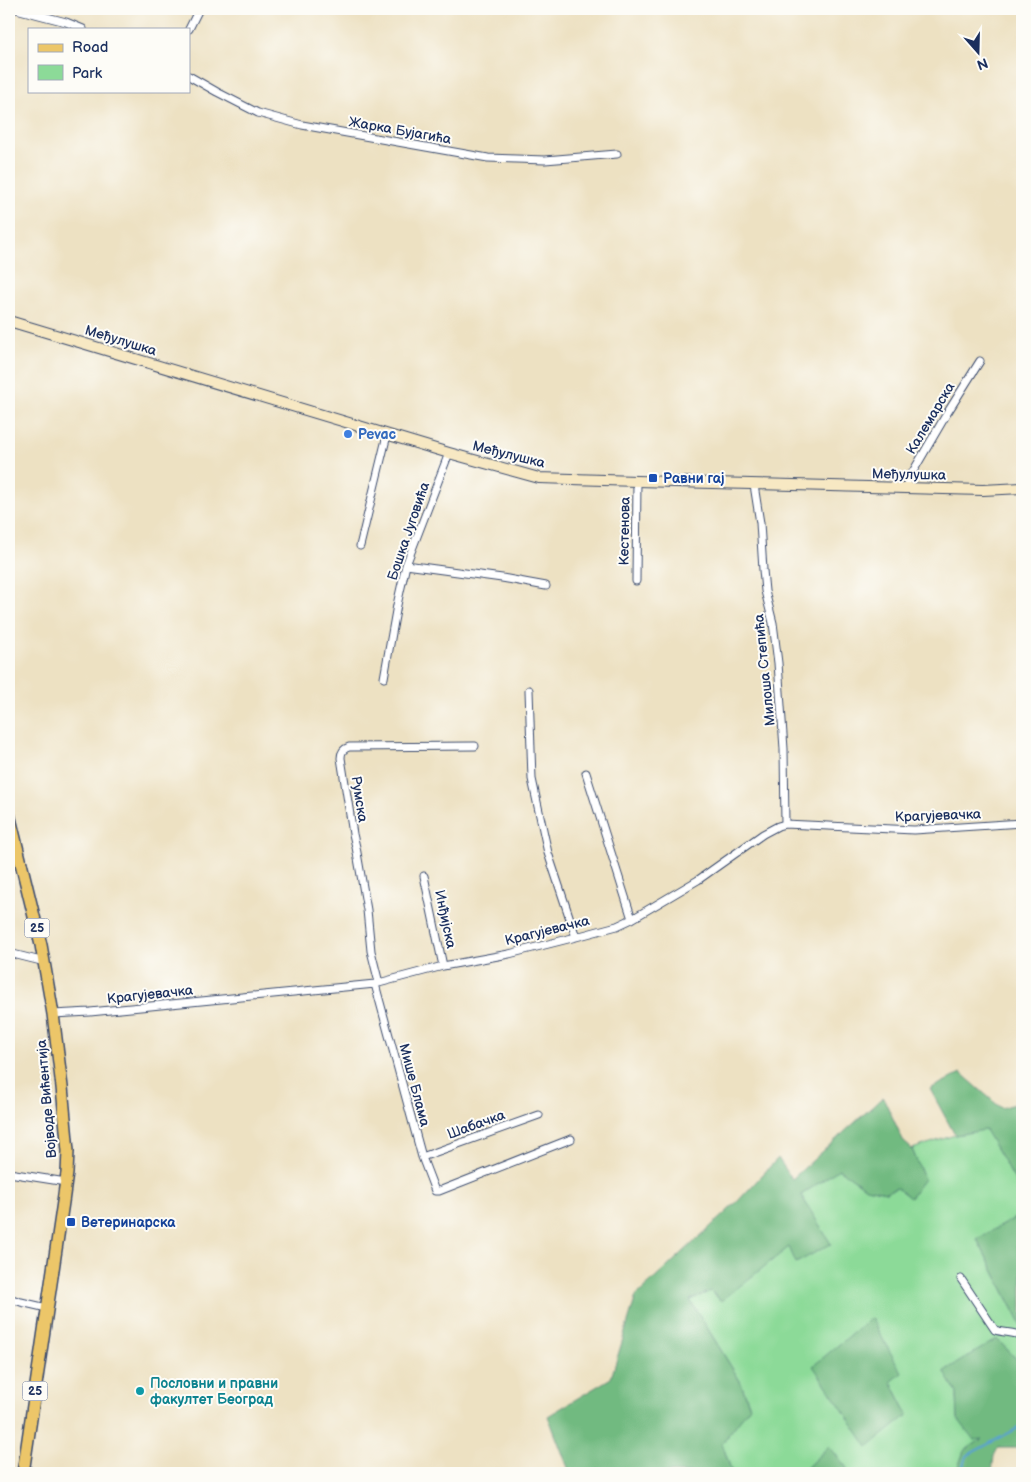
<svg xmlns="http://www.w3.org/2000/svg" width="1031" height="1482" font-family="'Balsamiq Sans',sans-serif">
	<rect width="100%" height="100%" fill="#fdfcf7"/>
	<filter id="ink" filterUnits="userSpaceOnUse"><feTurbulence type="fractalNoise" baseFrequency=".02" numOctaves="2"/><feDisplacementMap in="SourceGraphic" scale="10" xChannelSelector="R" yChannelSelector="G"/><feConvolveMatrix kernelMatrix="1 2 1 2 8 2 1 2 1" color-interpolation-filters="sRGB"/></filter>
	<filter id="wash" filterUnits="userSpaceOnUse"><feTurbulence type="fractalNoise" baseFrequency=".0096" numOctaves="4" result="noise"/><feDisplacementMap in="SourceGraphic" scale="20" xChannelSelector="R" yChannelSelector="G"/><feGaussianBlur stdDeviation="1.12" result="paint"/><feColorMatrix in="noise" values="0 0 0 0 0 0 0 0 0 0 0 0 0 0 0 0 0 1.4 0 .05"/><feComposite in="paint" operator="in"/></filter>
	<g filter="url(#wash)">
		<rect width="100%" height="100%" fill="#ede1c2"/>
		<path fill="#8cda98" stroke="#54847b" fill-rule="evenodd" d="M985,1129L1022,1192V1214L977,1239L1021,1324H1022V1365L997,1339L957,1393L958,1419L983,1439L964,1451L956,1473H845L846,1468L804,1470L798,1473H732L722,1443L750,1406L740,1381L690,1300L711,1291L721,1301L789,1246L830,1244L801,1195L840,1168L866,1188L886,1192L924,1179L912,1149L955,1135ZM814,1366L891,1382L908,1415Z"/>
		<path fill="#71ba80" stroke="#46746f" d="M961,1073L1001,1108L1022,1102V1192L985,1130L955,1135L930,1089Z
			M883,1097L904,1142L912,1149L924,1179L910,1198L897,1188L886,1192L866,1188L839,1169L801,1195L831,1244L796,1263L789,1247L721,1301L711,1291L690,1300L740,1381L750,1407L722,1443L732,1473H570L548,1416L611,1378L636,1296L738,1201L778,1158L792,1179Z
			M1022,1214V1324H1021L977,1239Z
			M871,1318L902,1373L891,1382L908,1415L868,1447L813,1366Z
			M997,1339L1022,1365V1448H998L994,1456L992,1473L980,1472L979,1473H956L964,1451L982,1439L974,1440L958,1419L957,1393L944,1371Z
			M829,1446L847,1468L845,1473H798L804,1470Z"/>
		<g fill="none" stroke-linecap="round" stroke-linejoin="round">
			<path stroke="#59a1d0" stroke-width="2" d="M961,1473L966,1456L1022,1426"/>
		</g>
	</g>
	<g filter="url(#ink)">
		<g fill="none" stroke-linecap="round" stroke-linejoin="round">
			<g stroke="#3a4a6d" stroke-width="9">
				<path id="street" d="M16,9L66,22L83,29
					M189,29L199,9
					M189,76L217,92L258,113L302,125L488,158L545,160L617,154
					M754,485L760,523L763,570L765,591L773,623L778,663L784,749L785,824
					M905,488L911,475L946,415L980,361
					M360,546L387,435
					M406,565L502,578L546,586
					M636,581L637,481
					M384,678L397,605L406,565L449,453
					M529,690L532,779L548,853L576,937
					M586,773L632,919
					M424,876L443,966
					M9,953L45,962
					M379,983L371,951L367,910L356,847L353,834L341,758C341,752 343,749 349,747L475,746
					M375,984L422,1157L435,1191H439L571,1139
					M53,1014L90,1012L375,984L443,966L509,954L576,937L617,926L632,919L698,880L763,834L778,826L785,824L914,830L1022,823
					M422,1157L539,1115
					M9,1173L66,1182
					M961,1279L995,1330C1004,1333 1014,1332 1022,1336
					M9,1298L21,1302L47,1308"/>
			</g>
			<g stroke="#3a4a6d" stroke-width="12">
				<path id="secondary" d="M9,321L449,453L539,478L637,481L905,488L983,490L1022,488"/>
			</g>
			<g stroke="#3a4a6d" stroke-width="14">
				<path id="primary" d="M9,814L41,945L53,1014L62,1087L68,1151L67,1173L63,1202L23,1473"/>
			</g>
			<use href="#street" stroke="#fff" stroke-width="7"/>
			<use href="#secondary" stroke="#f7e8c3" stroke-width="10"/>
			<use href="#primary" stroke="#ecc669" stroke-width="11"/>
		</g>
	</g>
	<circle fill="#3f7fe0" stroke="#fdfcf7" stroke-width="2" cx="348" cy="434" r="5"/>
	<g fill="#1a4fb4" stroke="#fdfcf7" stroke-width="2">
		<rect x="648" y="473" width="10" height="10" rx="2.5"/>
		<rect x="66" y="1217" width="10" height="10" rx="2.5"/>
	</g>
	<circle fill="#0f9aa8" stroke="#fdfcf7" stroke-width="2" cx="140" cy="1391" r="5"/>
	<g text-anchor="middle" stroke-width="4" stroke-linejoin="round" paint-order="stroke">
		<g fill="#fdfcf7" stroke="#5f6c8c" stroke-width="1">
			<rect x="24.5" y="918.5" width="25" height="19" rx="4"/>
			<rect x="22.5" y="1381.5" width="25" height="19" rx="4"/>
		</g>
		<g font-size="12" font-weight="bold" fill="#1b2f5e">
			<text x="37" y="932">25</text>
			<text x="35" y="1395">25</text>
		</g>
		<g font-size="14" fill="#1b2f5e" stroke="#fdfcf7">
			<text transform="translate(400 130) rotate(10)" y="5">Жарка Бујагића</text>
			<text transform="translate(121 340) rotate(17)" y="5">Међулушка</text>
			<text transform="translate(930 418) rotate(-59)" y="5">Калемарска</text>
			<text transform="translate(509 454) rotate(14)" y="5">Међулушка</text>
			<text transform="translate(909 474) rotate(1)" y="5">Међулушка</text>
			<text transform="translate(408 531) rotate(-71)" y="5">Бошка Југовића</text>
			<text transform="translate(624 531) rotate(-89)" y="5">Кестенова</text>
			<text transform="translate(764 670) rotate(-96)" y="5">Милоша Степића</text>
			<text transform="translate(360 799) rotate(81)" y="5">Румска</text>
			<text transform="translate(938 815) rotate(-2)" y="5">Крагујевачка</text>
			<text transform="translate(446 919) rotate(78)" y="5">Инђијска</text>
			<text transform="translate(547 930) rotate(-14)" y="5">Крагујевачка</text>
			<text transform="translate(150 994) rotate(-6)" y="5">Крагујевачка</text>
			<text transform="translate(415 1085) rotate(75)" y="5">Мише Блама</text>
			<text transform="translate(46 1099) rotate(-95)" y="5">Војводе Вићентија</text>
			<text transform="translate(476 1124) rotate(-20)" y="5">Шабачка</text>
		</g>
		<g font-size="14" font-weight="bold" fill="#366cbe" stroke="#fdfcf7" text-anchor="start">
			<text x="358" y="439">Pevac</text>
		</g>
		<g font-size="14" font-weight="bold" fill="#164399" stroke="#fdfcf7" text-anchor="start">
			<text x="663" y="483">Равни гај</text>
			<text x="81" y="1227">Ветеринарска</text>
		</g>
		<g font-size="14" font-weight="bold" fill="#0d838f" stroke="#fdfcf7" text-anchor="start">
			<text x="150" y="1388">Пословни и правни<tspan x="150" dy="16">факултет Београд</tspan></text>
		</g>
	</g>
	<rect width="1031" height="1482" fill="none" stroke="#fdfcf7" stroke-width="30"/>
	<rect x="28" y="28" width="162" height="65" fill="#fdfcf7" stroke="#a3aaba"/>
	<rect x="38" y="44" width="25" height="8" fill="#ecc669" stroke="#a3aaba"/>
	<text x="72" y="52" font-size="15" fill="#1b2f5e">Road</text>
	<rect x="38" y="65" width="25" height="15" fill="#8cda98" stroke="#a3aaba"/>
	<text x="72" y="78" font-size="15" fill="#1b2f5e">Park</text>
	<g transform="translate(978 52) rotate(160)" stroke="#fdfcf7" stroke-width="4" paint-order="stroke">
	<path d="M0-4L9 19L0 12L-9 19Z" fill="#1b2f5e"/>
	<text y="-8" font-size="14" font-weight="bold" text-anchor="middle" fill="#1b2f5e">N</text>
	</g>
</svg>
